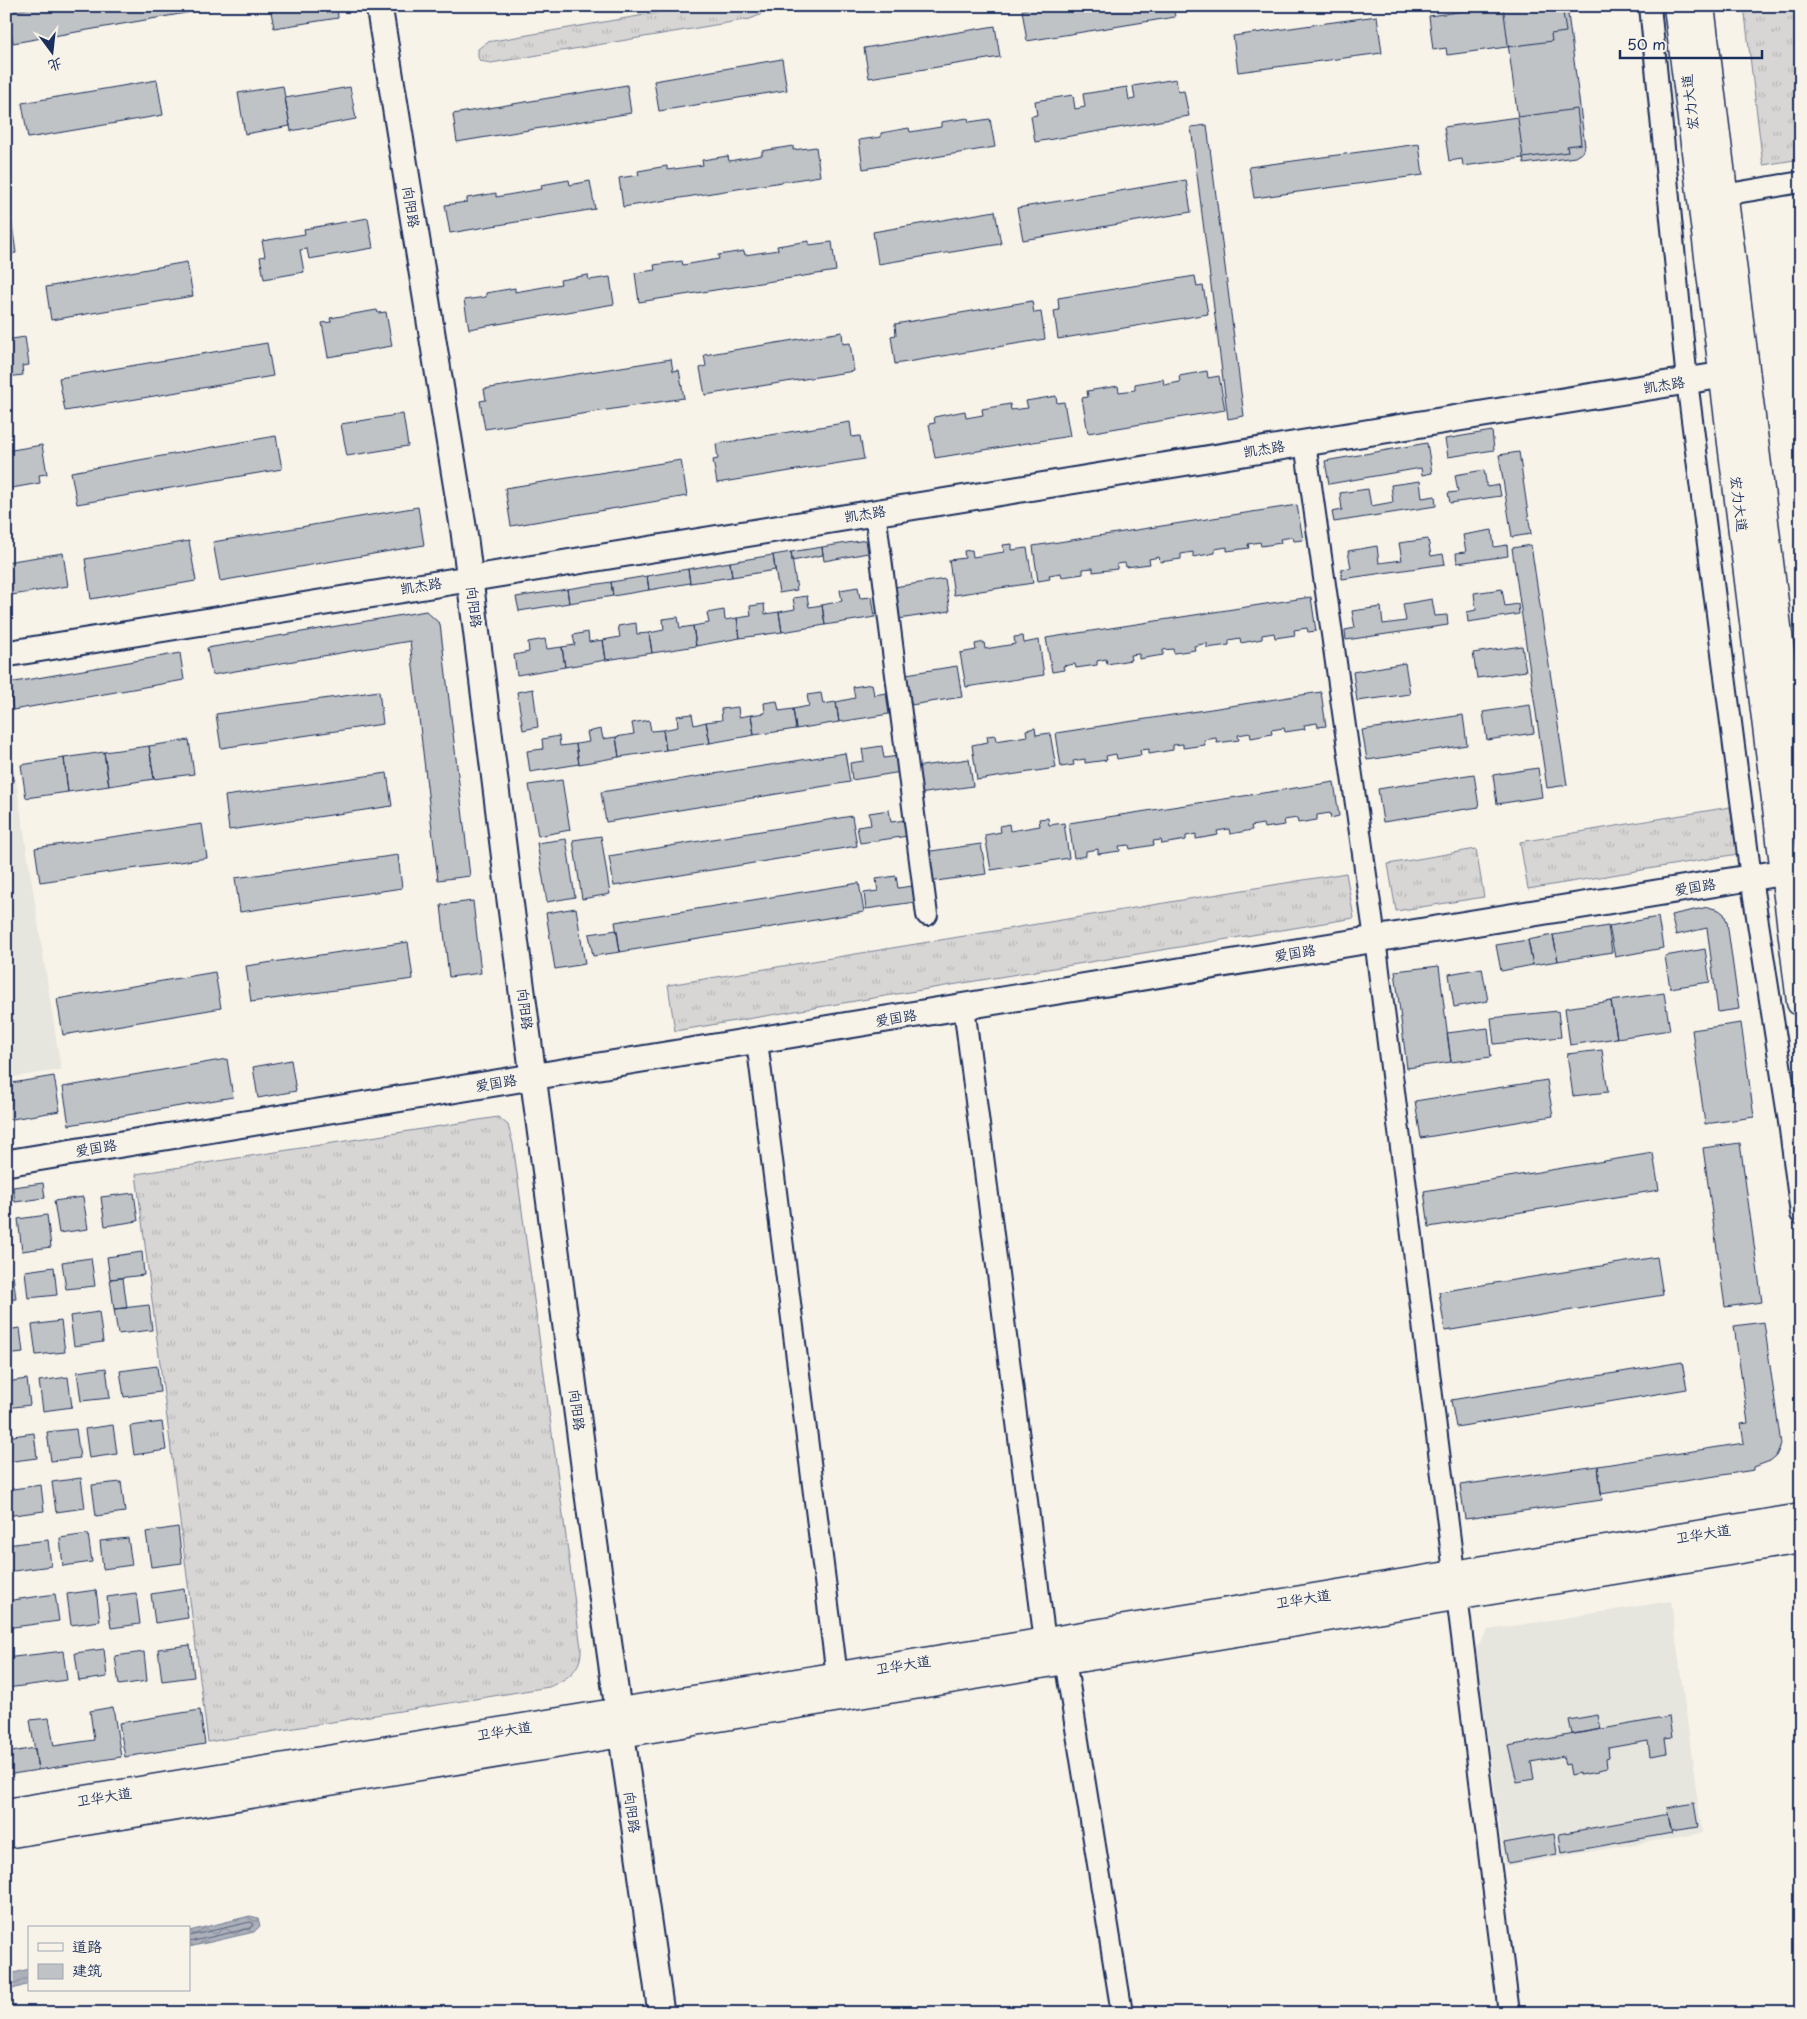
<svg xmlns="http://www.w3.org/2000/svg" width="1807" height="2019" font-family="'Playpen Sans','LXGW WenKai TC',sans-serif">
	<defs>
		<pattern id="grass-tufts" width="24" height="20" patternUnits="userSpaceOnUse" patternTransform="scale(1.25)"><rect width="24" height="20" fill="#d7d6d4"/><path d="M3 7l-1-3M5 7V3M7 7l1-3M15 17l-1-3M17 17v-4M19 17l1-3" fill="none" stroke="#b8b8b8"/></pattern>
		<pattern id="water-waves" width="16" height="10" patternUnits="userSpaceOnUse" patternTransform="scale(1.25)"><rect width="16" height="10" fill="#acb0b9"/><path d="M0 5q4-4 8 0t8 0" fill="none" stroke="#8b909a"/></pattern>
	</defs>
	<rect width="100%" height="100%" fill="#f7f3e8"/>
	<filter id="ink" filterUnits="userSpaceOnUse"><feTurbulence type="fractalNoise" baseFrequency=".02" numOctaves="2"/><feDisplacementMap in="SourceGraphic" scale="10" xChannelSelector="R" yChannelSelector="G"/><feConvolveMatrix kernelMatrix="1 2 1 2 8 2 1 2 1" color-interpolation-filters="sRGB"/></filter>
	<g filter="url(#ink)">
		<path fill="#e6e5de" d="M6,717L61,1070L6,1078Z
			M1671,1601L1702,1833L1505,1866L1476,1649L1488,1630Z"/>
		<path fill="url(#grass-tufts)" stroke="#798299" d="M697,6H764L760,15L750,19L491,63L480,61L478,57V49L487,42Z
			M1744,6H1801V159L1763,165Z
			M1730,807L1738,854L1528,889L1520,842Z
			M1476,849L1484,897L1396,911L1388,864Z
			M1346,873L1354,918L675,1031L668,985Z
			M498,1117L508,1125L513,1144L581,1648C582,1670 567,1679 549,1687L208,1742L136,1174Z"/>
		<path fill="url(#water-waves)" stroke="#727c95" d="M250,1916L258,1918L260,1926L254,1932L189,1947V1931Z
			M29,1969V1984L6,1991V1975Z"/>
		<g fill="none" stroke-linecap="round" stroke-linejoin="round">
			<path stroke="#556382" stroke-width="1" d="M189,1936L250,1922L254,1924L251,1928L189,1942"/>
		</g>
		<path fill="#c0c3c5" stroke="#1b2f5e" d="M43,6H203V10L13,43L8,12Z
			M270,6H337L338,18L274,28Z
			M1028,6H1173L1175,17L1027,41L1022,10L1028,9Z
			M1500,6H1562L1566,32L1551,34L1552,41L1447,55L1446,48L1433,50L1429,16Z
			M1503,6H1567L1585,146L1583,152L1575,157L1524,164Z
			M1377,16L1382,53L1238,72L1233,36Z
			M995,26L1000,57L869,78L864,48Z
			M782,59L787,90L659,111L654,81Z
			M1176,79L1178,92L1184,91L1189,116L1035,142L1031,116L1037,115L1035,101L1073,95L1075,109L1085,107L1083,94L1127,87L1129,100L1135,99L1133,86Z
			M157,80L163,115L28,138L22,103Z
			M627,85L631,113L457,142L453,114Z
			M283,86L290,126L245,134L238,93Z
			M350,87L356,119L291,131L285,98Z
			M1577,109L1581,144L1567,146L1568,152L1463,166L1462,159L1449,161L1444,127Z
			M968,118L969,122L990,119L995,147L863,169L859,140L881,137V133L909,128L910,132L941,127V122Z
			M1207,125L1244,416L1228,419L1191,127Z
			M1419,144L1423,175L1254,198L1249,167Z
			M793,146V150L816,147L820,176L623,207L619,178L639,175L638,171L667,166V170L703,165L702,160L728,156L729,161L762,155V151Z
			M569,180L570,185L590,181L595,209L450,233L445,205L467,202V198L496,193V197L542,189L541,185Z
			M1186,180L1191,212L1023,240L1017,208Z
			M995,211L1001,244L878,264L873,232Z
			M368,218L373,248L309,259L307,249L300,250L304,272L264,279L260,257L265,256L262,241L305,234L304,229Z
			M12,224L16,253L8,254L10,262L6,263V225Z
			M809,241V245L832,242L836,271L639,302L635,273L655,270L654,265L682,261L683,265L719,259L718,255L744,251L745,255L778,250L777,246Z
			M187,262L193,296L51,320L46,287Z
			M588,275L589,280L610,277L614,304L469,329L464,300L486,297V293L515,288V292L561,284L560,280Z
			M1195,276L1197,287L1203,286L1208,314L1058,339L1054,311L1059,310L1058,298Z
			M1032,301L1034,313L1041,312L1045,339L895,364L891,336L896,335L895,324Z
			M377,310L378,313L386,312L392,346L328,357L322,323L331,322L330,318Z
			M842,332L843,344L850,343L854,371L705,395L700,368L706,366L704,355Z
			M25,337L29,365L22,366L23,375L6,377V340Z
			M267,343L273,376L65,411L59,378Z
			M671,359L673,371L679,370L684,398L485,429L480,401L486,400L484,389Z
			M1207,371L1208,378L1219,376L1225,410L1088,433L1082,398L1088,397L1087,391L1118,386L1119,392L1135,390V384L1163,379L1164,385L1180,382L1179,376Z
			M1056,396L1057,403L1064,402L1070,436L935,458L929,424L935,423L934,417L965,411L966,418L983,415L982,409L1010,404L1011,410L1028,408L1026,401Z
			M403,414L408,446L347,456L341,424Z
			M850,422L852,437L860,436L864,459L717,483L713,460L718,459L716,444Z
			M1492,431L1494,450L1448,457L1445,439Z
			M276,436L282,469L77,504L71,472Z
			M1427,443L1432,473L1422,475L1421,468L1329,484L1325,461Z
			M42,445L47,474L39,475L40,483L6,489V451Z
			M1519,452L1531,534L1512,537L1499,455Z
			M681,460L687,496L511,526L505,488Z
			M1484,470L1487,487L1499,485L1501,496L1450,503L1448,493L1458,492L1455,475Z
			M1420,481L1422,498L1435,496L1436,506L1334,522L1332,512L1342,510L1340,493L1368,489L1371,506L1393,502L1391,485Z
			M1297,505L1303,540L1294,541L1293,537L1280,539L1281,543L1261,546L1260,542L1248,544L1249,548L1227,551V547L1215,549V553L1193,557V552L1181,554V559L1160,562L1159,557L1149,559L1150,564L1126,567L1125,563L1117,564V569L1093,572V568L1083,569V574L1062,577L1061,573L1049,575L1050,579L1038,581L1033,546Z
			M418,507L424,545L220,581L213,542Z
			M1492,530L1494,547L1507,545L1508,556L1457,563L1456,553L1466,552L1463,535Z
			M1428,539L1431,556L1443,554L1445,564L1342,579L1341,569L1351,568L1348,551L1377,546L1379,563L1402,560L1399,543Z
			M866,540L868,553L824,561L822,547Z
			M189,541L196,581L91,599L85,559Z
			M1012,544V550L1027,548L1033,583L954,595L949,560L965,558L964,551L972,550L973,557L1004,552L1003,545Z
			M1531,545L1567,785L1547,788L1512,548Z
			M822,547L823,555L792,561L791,552Z
			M791,552L797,590L779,593L773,555Z
			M63,553L68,586L6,596V562Z
			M773,555L775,570L732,577L730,562Z
			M730,562L732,577L690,583L688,569Z
			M688,569L690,583L649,590L647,576Z
			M647,576L649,590L613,596L611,582Z
			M945,579L950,611L899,619L894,587Z
			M611,582L613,596L569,603L567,589Z
			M858,587L860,598L872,597L875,617L825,625L822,605L842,601L840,590Z
			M567,589L569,603L519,611L516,597Z
			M1502,589L1505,606L1518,604L1519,614L1468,622L1467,612L1476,610L1474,593Z
			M807,596L809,607L822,605L825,625L782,632L779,612L795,609L793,598Z
			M1311,597L1316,631L1308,632L1307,628L1294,630L1295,635L1275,638L1274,633L1262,635V639L1241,643L1240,638L1229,640V645L1207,648V643L1194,646L1195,650L1174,653L1173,649L1163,650V655L1139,659V654L1130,655L1131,660L1107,664L1106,659L1097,661V665L1076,668L1075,664L1063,666L1064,670L1052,672L1046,638Z
			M1432,599L1435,616L1447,615L1448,625L1346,640L1345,630L1355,628L1352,611L1381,607L1383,624L1406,621L1403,604Z
			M764,604L765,614L779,612L782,632L740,638L737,618L751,616L750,606Z
			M724,610L725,620L737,618L740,638L696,646L693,626L709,623L707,613Z
			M426,611L440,624L470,876L438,880L410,641L212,675L207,648Z
			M678,617L680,628L693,626L696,646L652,653L649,633L664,630L663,619Z
			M636,623L637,634L649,633L652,653L606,660L603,640L620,637L618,626Z
			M588,632L589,642L603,640L606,660L565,667L562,647L575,645L573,635Z
			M1023,636L1024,643L1039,640L1044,675L966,687L960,653L976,650L975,644L984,642L985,649L1015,644L1014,637Z
			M545,639L547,649L562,647L565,667L517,675L514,655L529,652L528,642Z
			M1522,646L1526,671L1477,678L1473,653Z
			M180,653L184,680L13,710L9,683Z
			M1405,663L1410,694L1357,701L1353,672Z
			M957,666L962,697L911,705L906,674Z
			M872,684L874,695L886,693L889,714L839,722L836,702L855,698L853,687Z
			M533,689L538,727L523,730L517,692Z
			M379,691L383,724L221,748L216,714Z
			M1321,692L1326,726L1318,727L1317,723L1304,725L1305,729L1285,732L1284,728L1271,730L1272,734L1251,738L1250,733L1238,735L1239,740L1217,743L1216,738L1204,740L1205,745L1183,748V744L1173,745V750L1149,754V749L1140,750L1141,755L1117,759L1116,754L1106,756L1107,760L1085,763V759L1073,761L1074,765L1061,767L1056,733Z
			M821,693L823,704L836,702L839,722L796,729L793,709L809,706L807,695Z
			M777,701L779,711L793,709L796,729L754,735L751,715L765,713L764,703Z
			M1530,705L1534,733L1487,740L1483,712Z
			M738,707L739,717L751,715L754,735L710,743L706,722L722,720L721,709Z
			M692,714L694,725L706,722L710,743L666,750L663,730L678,727L677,716Z
			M1463,715L1467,745L1367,760L1362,730Z
			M649,720L651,731L663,730L666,750L619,757L616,737L634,734L632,723Z
			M1035,728L1036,735L1050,733L1056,768L977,780L972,745L988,742L987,736L995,735L996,741L1027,736L1026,730Z
			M601,729L603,739L616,737L619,757L579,764L576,744L589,742L587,732Z
			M559,736L560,746L576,744L579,764L530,772L527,751L543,749L542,739Z
			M6,738L14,782L6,783Z
			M189,740L194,774L154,779L149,746Z
			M149,746L154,779L109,786L104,752Z
			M882,746L884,758L898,756L901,772L852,780L850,763L864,761L862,749Z
			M104,752L109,786L68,792L64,758Z
			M845,753L850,782L606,822L601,792Z
			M64,758L68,792L26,798L21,765Z
			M969,759L973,786L919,794L915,767Z
			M1538,768L1542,797L1497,804L1493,775Z
			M387,773L392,806L229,830L225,796Z
			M1474,774L1479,807L1383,822L1378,789Z
			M562,780L570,830L538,836L529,785Z
			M1334,782L1339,816L1331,818L1330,813L1317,815V820L1298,823L1297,818L1284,820L1285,825L1264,828L1263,824L1251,826L1252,830L1230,834L1229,829L1217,831L1218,835L1196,839V834L1186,836V840L1162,844L1161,840L1153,841L1154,845L1130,849L1129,845L1119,846L1120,851L1098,854V849L1086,851V856L1074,858L1069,823Z
			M889,810L891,822L906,820L908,836L860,843L857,827L871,825L869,813Z
			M852,816L857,846L614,886L609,856Z
			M1048,818L1049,825L1064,823L1069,858L991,870L985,835L1001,832L1000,826L1009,824L1010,831L1040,826L1039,819Z
			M202,824L207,858L40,882L35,848Z
			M601,836L610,894L582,899L573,840Z
			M566,839L575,897L547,902L537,843Z
			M981,844L986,874L929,882L924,852Z
			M398,855L402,888L240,912L235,878Z
			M896,876L898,888L912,886L915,902L866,909L864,893L878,891L876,879Z
			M859,883L864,912L620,952L615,922Z
			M473,901L481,973L449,977L441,905Z
			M1708,907L1719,910L1724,914L1727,922L1739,1009L1718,1012L1707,928L1676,935L1671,915Z
			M576,908L585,964L555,969L546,913Z
			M1658,917L1663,948L1615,957L1609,926Z
			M1608,926L1612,952L1558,961L1553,935Z
			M617,930L620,952L593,956L589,934Z
			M1553,935L1558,961L1533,965L1528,940Z
			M1528,940L1533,965L1501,971L1496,945Z
			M408,942L413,979L251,1002L246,966Z
			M1705,949L1710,982L1670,988L1665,956Z
			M1439,966L1451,1062L1407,1068L1395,971Z
			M1482,968L1488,1001L1454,1007L1449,974Z
			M215,972L221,1008L63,1035L57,999Z
			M1664,993L1670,1030L1617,1038L1611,1001Z
			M1611,1001L1617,1038L1570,1045L1565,1008Z
			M1558,1011L1561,1037L1494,1044L1491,1018Z
			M1741,1023L1754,1117L1705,1124L1692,1030Z
			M1488,1028L1491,1057L1451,1062L1447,1033Z
			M1602,1050L1608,1092L1573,1096L1567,1054Z
			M227,1059L233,1097L69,1125L63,1087Z
			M291,1060L296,1091L258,1098L253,1067Z
			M54,1076L60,1111L6,1120V1084Z
			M1547,1080L1553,1116L1421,1138L1415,1101Z
			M1740,1143L1762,1302L1725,1307L1703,1148Z
			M1653,1153L1659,1190L1429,1227L1424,1191Z
			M43,1183L45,1198L15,1202L13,1187Z
			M134,1193L138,1221L105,1226L101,1197Z
			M83,1197L88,1229L59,1233L54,1201Z
			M47,1215L51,1247L22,1251L18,1219Z
			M142,1252L144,1275L110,1279L107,1257Z
			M1657,1257L1663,1295L1445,1331L1439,1292Z
			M91,1258L95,1286L66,1289L62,1262Z
			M54,1267L57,1295L28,1298L25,1271Z
			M13,1275L16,1299L6,1300V1276Z
			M123,1278L127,1308L114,1309L110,1279Z
			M149,1305L152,1330L118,1334L114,1309Z
			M99,1312L103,1342L74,1346L70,1316Z
			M61,1321L65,1352L36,1355L32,1325Z
			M1764,1322L1781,1445L1776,1456L1770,1461L1754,1467V1470L1601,1494L1598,1466L1744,1443L1741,1424L1748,1423L1734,1326Z
			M20,1328L23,1353L6,1355V1330Z
			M1682,1362L1687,1389L1456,1427L1451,1400Z
			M157,1366L160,1392L124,1397L120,1371Z
			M106,1368L110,1398L81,1401L77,1372Z
			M68,1377L72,1407L43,1411L39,1381Z
			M27,1379L30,1405L6,1408V1382Z
			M162,1422L166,1450L134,1455L130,1426Z
			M113,1425L117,1454L89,1458L85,1429Z
			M76,1429L80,1458L51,1461L47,1432Z
			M34,1433L37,1458L6,1462V1437Z
			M1598,1466L1602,1500L1465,1519L1460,1485Z
			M81,1478L85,1508L56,1512L52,1482Z
			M121,1482L125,1512L96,1516L92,1485Z
			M41,1485L44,1511L6,1516V1490Z
			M178,1527L182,1563L151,1567L146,1532Z
			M88,1534L92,1562L63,1566L60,1538Z
			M128,1538L132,1565L103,1569L100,1541Z
			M48,1540L51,1566L6,1572V1545Z
			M184,1589L188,1618L155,1623L151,1594Z
			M96,1590L100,1621L71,1625L67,1594Z
			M136,1593L140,1624L111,1628L107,1597Z
			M55,1594L59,1621L6,1628V1601Z
			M190,1645L194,1677L162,1681L158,1649Z
			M104,1649L107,1677L79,1681L75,1653Z
			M63,1651L67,1680L7,1688L6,1658Z
			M144,1652L147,1681L119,1685L115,1656Z
			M113,1707L121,1757L38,1770L30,1720L49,1718L54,1746L94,1740L90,1711Z
			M200,1710L205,1744L125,1757L119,1723Z
			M1598,1715L1601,1729L1572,1734L1569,1720Z
			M1669,1717L1672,1737L1665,1738L1667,1753L1650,1756L1648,1741L1608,1748L1609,1757L1606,1758L1607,1768L1598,1770V1772L1579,1775V1773L1571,1775L1569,1764L1565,1765L1563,1756L1531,1762L1534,1779L1517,1782L1508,1746Z
			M35,1748L38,1770L6,1775V1753Z
			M1694,1803L1698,1827L1671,1831L1667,1808Z
			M1668,1814L1672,1833L1562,1853L1559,1834Z
			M1554,1834L1557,1854L1508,1863L1504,1843Z"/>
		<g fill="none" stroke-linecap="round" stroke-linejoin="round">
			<g stroke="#1b2f5e" stroke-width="24">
				<path id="minor" d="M1650,6L1687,381L1751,878L1789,1122L1801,1214
					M1723,195L1801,182
					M1305,443L1375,939L1509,2013
					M875,512L927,915
					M964,1007L1045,1642
					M757,1041L837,1676
					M1065,1660L1122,2013"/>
			</g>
			<g stroke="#1b2f5e" stroke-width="29">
				<path id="tertiary" d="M379,6L464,532L508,885L591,1518L661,2013
					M6,654L1723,375
					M6,1163L1785,872"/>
			</g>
			<g stroke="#1b2f5e" stroke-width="31">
				<path id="secondary" d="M1678,6L1801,1002
					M1700,6L1801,820
					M6,1813L1801,1518
					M6,1834L1801,1539"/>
			</g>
			<use href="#minor" stroke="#f7f3e8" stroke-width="20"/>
			<use href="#tertiary" stroke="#f7f3e8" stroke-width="25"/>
			<use href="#secondary" stroke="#f7f3e8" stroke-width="28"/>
		</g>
	</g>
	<g text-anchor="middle" stroke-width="4" stroke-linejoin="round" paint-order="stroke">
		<g font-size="14" fill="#1b2f5e" stroke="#f7f3e8">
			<text transform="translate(1690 102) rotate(-97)" y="5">宏力大道</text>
			<text transform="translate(411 207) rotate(81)" y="5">向阳路</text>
			<text transform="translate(1664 385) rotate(-9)" y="5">凯杰路</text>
			<text transform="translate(1264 449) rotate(-9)" y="5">凯杰路</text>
			<text transform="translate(1739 504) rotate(83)" y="5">宏力大道</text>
			<text transform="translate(865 514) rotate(-9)" y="5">凯杰路</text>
			<text transform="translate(421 586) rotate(-9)" y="5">凯杰路</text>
			<text transform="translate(474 607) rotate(83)" y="5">向阳路</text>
			<text transform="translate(1695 887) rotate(-9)" y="5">爱国路</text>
			<text transform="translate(1295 953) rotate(-9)" y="5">爱国路</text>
			<text transform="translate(525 1009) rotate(83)" y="5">向阳路</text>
			<text transform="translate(896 1018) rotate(-9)" y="5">爱国路</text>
			<text transform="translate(496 1083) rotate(-9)" y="5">爱国路</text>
			<text transform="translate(96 1148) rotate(-9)" y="5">爱国路</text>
			<text transform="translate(577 1410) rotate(83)" y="5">向阳路</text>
			<text transform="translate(1703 1534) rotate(-9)" y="5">卫华大道</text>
			<text transform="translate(1303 1599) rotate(-9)" y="5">卫华大道</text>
			<text transform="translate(903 1665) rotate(-9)" y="5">卫华大道</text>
			<text transform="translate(504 1731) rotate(-9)" y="5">卫华大道</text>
			<text transform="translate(104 1797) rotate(-9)" y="5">卫华大道</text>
			<text transform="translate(632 1812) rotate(82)" y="5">向阳路</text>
		</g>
	</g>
	<rect width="1807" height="2019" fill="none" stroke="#f7f3e8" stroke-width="25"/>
	<rect x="12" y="12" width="1782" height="1994" fill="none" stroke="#1b2f5e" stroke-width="2" filter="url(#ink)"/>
	<rect x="28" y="1926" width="162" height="65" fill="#f7f3e8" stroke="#9fa5b1"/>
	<rect x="38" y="1943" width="25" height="8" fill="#f7f3e8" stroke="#9fa5b1"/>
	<text x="72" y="1952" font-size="15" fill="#1b2f5e">道路</text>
	<rect x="38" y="1964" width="25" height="15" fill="#c0c3c5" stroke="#9fa5b1"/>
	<text x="72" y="1976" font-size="15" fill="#1b2f5e">建筑</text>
	<g transform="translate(52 52) rotate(165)" stroke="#f7f3e8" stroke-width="4" paint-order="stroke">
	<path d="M0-4L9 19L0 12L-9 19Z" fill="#1b2f5e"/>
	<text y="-8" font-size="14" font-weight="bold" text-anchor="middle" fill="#1b2f5e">北</text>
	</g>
	<path d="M1620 50v8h142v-8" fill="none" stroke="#1b2f5e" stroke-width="2.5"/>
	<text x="1627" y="50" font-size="15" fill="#1b2f5e" stroke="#f7f3e8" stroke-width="4" paint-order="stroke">50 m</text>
</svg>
